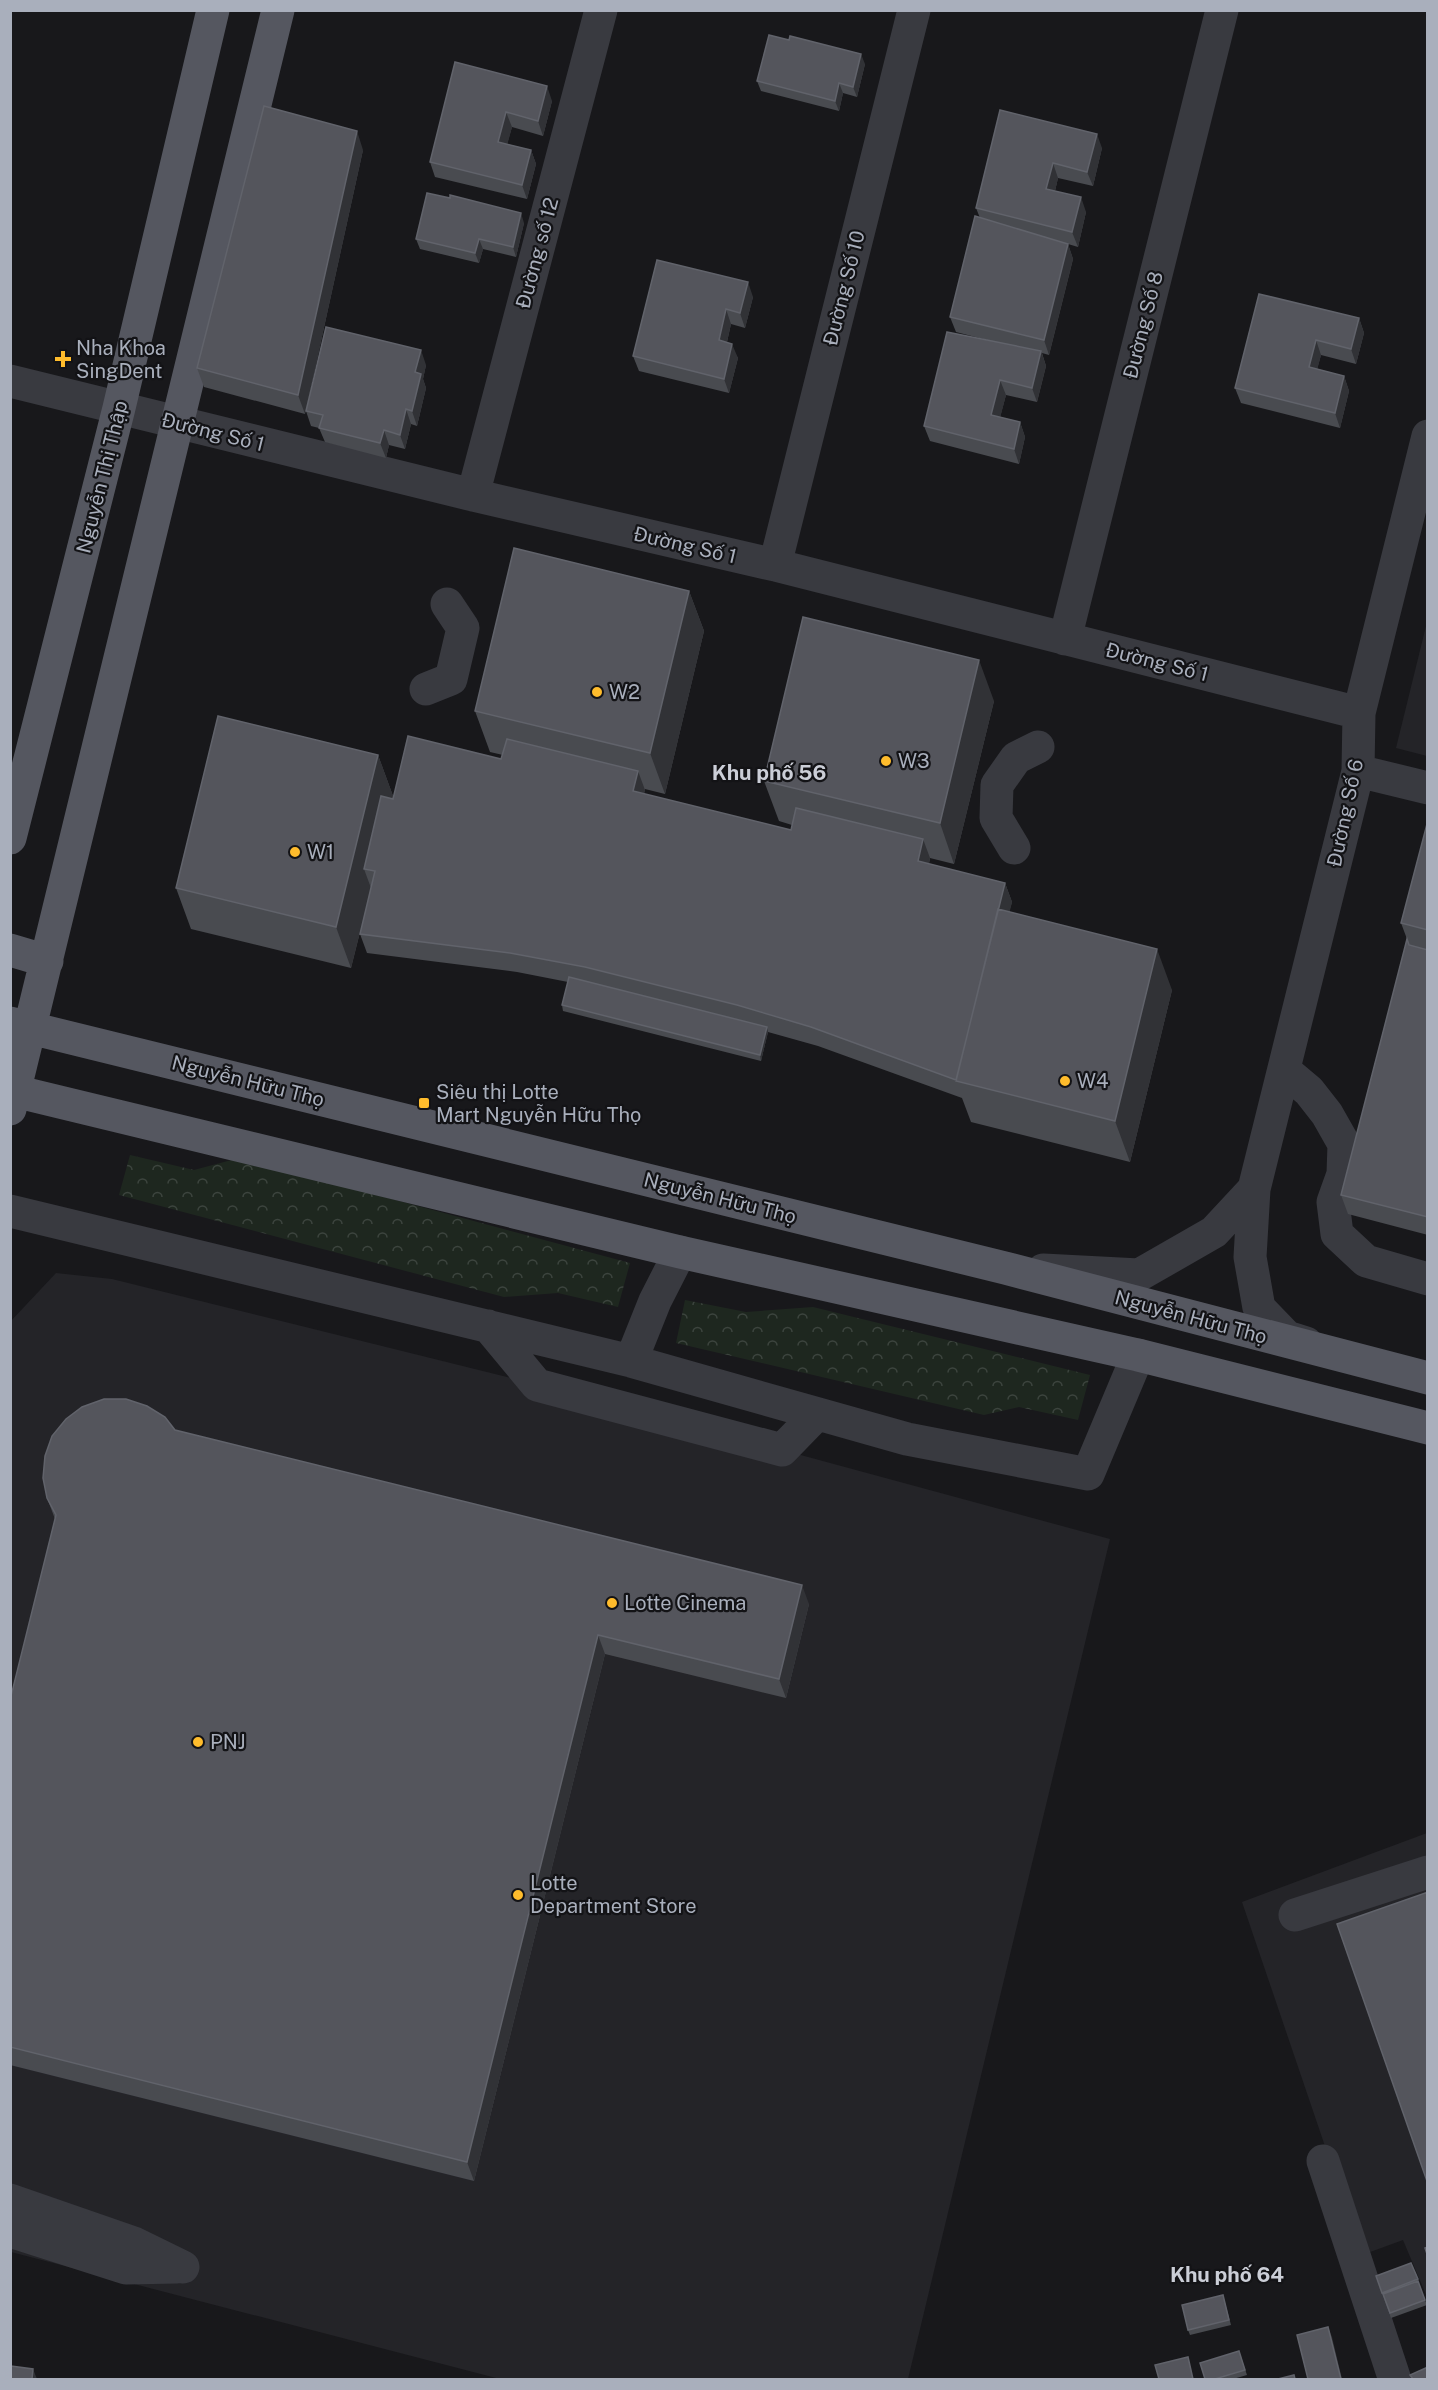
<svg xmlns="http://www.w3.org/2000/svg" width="1438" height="2390" font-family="'Public Sans',sans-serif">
	<defs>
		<pattern id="forest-crowns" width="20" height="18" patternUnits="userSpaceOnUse" patternTransform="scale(1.5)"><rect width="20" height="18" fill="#1e271f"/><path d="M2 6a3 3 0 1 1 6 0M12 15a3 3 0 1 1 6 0" fill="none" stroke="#3c443e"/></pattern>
	</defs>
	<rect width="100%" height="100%" fill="#18181b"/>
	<path fill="#242428" d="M1427,622V756L1396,748Z
		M56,1273L112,1279L583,1396L1110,1539L908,2379H500L11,2252L10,1322Z
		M1427,1833V2297L1403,2240L1362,2255L1242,1902Z"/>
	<path fill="url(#forest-crowns)" d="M130,1155L194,1170L239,1158L630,1263L618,1307L558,1293L504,1297L119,1195Z
		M685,1300L746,1312L813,1307L1090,1375L1078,1420L1019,1407L984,1415L676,1343Z"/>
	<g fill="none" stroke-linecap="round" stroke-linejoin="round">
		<path stroke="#393a40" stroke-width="33" d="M10,381L473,495L775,565L1359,713
			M473,495L601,10
			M775,565L914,10
			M1065,639L1222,10
			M426,689L451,679L463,628L447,604
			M1358,771L1428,788
			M1014,848L996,818L997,785L1016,758L1038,747
			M1284,1070L1309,1091L1327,1114L1344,1144L1343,1174L1333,1202L1337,1234L1366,1261L1428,1279
			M10,1211L631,1361L907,1439L1088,1474L1138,1355
			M1043,1270L1139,1275L1214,1232L1254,1189
			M488,1326L537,1385L782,1450L817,1414
			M1306,1343L1287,1337L1259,1308L1250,1257L1254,1189L1358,771L1359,713L1428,436
			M631,1361L655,1301L680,1252
			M1295,1915L1428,1872
			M1323,2161L1395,2380
			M10,2200L134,2243L183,2267
			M10,2231L126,2268L177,2267"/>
		<path stroke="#555760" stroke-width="33" d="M10,838L119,408L213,10
			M10,950L47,961
			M10,1023L1005,1268L1428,1378
			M10,1090L680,1252L1138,1355L1428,1428
			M10,1109L278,10"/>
	</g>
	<path fill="#494b50" d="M455,62L552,101L543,136L512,127L507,144L531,150L536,164L527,199L435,177L430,162Z
		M865,64L857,97L843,93L839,111L761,91L757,81Z
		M1000,110L1102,148L1093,186L1058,178L1055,191L1086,212L1078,247L1068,244L1073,259L1049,355L1042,353L1046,366L1037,402L1006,395L1000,417L1020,422L1025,437L1019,464L930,441L924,426L991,341L956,332L950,317L980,218L976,208Z
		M363,150L305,414L204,387L197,368Z
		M524,223L516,257L483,249L479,263L420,249L416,239Z
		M657,260L753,297L745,328L731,324L727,342L738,358L729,393L639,371L633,356Z
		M1259,294L1359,318L1364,333L1356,364L1321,355L1317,369L1344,376L1349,391L1340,428L1241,403L1235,388Z
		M426,365L423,379L426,388L417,426L411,424L405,449L389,445L386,458L325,442L319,428L311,426L306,411Z
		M689,591L704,631L665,794L645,789L644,794L791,830L792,825L779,821L764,781L994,701L954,864L930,858L929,864L1005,883L1012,902L1009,912L1172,990L1130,1162L971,1122L962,1098L818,1046L768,1032L761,1061L563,1011L562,1005L568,982L517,972L367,953L360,934L371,888L351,968L191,929L176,888L378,755L393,796L501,759L503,755L490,752L475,711Z
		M1428,824V1235L1348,1214L1341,1195L1407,939L1401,923Z
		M175,1430L809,1604L786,1698L605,1654L474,2181L10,2065V1700L55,1519L47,1498Z
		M1411,2263L1427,2305L1391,2318L1376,2276Z
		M1223,2295L1231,2325L1190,2335L1188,2330Z
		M1239,2351L1247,2375L1233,2379H1205Z"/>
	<path fill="#313236" d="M861,54L865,64L857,97L853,87Z
		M839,83L843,93L839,111L835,101Z
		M547,86L552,101L543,136L538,121Z
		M506,112L512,127L504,157L498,142Z
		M357,131L363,150L305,414L298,395Z
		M1097,134L1102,148L1093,186L1087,172Z
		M531,150L536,164L527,199L522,185Z
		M1053,163L1058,178L1052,204L1046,189Z
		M1081,197L1086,212L1078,247L1072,232Z
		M521,213L524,223L516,257L513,247Z
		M479,239L483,249L479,263L475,253Z
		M1068,244L1073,259L1049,355L1044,340Z
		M748,282L753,297L745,328L740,313Z
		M726,309L731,324L724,355L719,340Z
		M1359,318L1364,333L1356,364L1351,349Z
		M1316,340L1321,355L1314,382L1309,367Z
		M732,344L738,358L729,393L724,379Z
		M421,350L426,365L423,379L426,388L417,426L412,411L415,372Z
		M1041,351L1046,366L1037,402L1032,388Z
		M1344,376L1349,391L1340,428L1335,413Z
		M1000,380L1006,395L997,430L991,415Z
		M406,409L411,424L405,449L400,435Z
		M1020,422L1025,437L1019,464L1014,449Z
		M384,430L389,445L386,458L380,443Z
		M689,591L704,631L665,794L650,753Z
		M979,660L994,701L954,864L940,823Z
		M378,755L393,796L375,871L364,869L371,888L351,968L336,927Z
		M638,771L645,790L640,810L633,791Z
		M923,839L930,858L925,880L918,861Z
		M1005,883L1012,902L997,965L990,946Z
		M1157,949L1172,990L1130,1162L1115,1121Z
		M767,1027L768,1032L761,1061L760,1055Z
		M802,1585L809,1604L786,1698L779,1679Z
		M598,1635L605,1654L474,2181L467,2162Z
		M1328,2327L1332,2337L1342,2379H1341Z
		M33,2369L37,2379H32Z"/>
	<path fill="#54555c" stroke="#61636b" stroke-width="1.5" d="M769,35L789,40L790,36L861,54L853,87L839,83L835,101L757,81Z
		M455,62L547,86L538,121L506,112L498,142L531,150L522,185L430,162Z
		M264,106L357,131L298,395L197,368Z
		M1000,110L1097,134L1087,172L1053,163L1046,189L1081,197L1072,232L976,208Z
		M427,193L450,198V195L521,213L513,247L479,239L475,253L416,239Z
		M975,216L1068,244L1044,340L950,317Z
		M657,260L748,282L740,313L726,309L719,340L732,344L724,379L633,356Z
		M1259,294L1359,318L1351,349L1316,340L1309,367L1344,376L1335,413L1235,388Z
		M326,327L421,350L415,372L421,374L412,411L406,409L400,435L384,430L380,443L319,428L323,415L306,411Z
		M947,332L1041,351L1032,388L1000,380L991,415L1020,422L1014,449L924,426Z
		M514,548L689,591L650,753L475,711Z
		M803,617L979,660L940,823L764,781Z
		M218,716L378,755L336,927L176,888Z
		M408,736L501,759L507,739L638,771L633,791L791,830L796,808L923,839L918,861L1005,883L956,1080L811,1027L737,1005L585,967L510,953L360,934L375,871L364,869L381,796L393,799Z
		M1427,824H1428V930L1401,923Z
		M998,909L1157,949L1115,1121L956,1081Z
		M1407,939L1409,945L1428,950V1217L1341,1195Z
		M569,977L767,1027L760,1055L562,1005Z
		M104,1399H126L147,1406L165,1417L175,1430L802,1585L779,1679L598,1635L467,2162L10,2047V1700L56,1515L47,1498L43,1478L45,1456L52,1436L66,1419L82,1407Z
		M1428,1892V2184L1337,1924Z
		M1428,2247V2257L1425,2248Z
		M1411,2263L1418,2279L1382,2293L1376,2276Z
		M1418,2281L1425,2300L1390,2313L1383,2294Z
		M1223,2295L1229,2320L1188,2330L1182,2305Z
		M1328,2327L1341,2379H1308L1297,2335Z
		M1239,2351L1245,2370L1215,2379H1205L1200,2363Z
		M1188,2357L1193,2379H1159L1155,2365Z
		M11,2366L33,2369L32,2379H10Z
		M1428,2367V2379H1413L1410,2375Z
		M1294,2375L1295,2379H1278Z"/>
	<g fill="#ffbc2c" stroke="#131316" stroke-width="2">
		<path d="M60 350h6v6h6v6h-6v6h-6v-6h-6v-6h6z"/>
		<circle cx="597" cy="692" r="6"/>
		<circle cx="886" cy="761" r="6"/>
		<circle cx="295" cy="852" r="6"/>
		<circle cx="1065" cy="1081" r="6"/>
		<rect x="418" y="1097" width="12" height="12" rx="3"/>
		<circle cx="612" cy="1603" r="6"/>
		<circle cx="198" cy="1742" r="6"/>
		<circle cx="518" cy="1895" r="6"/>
	</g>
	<g text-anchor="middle" stroke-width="4.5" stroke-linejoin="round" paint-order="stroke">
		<g font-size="20" fill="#a9afbc" stroke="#131316">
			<text transform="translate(537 253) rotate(-75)" y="7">Đường số 12</text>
			<text transform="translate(844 288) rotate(-76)" y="7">Đường Số 10</text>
			<text transform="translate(1143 325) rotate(-76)" y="7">Đường Số 8</text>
			<text transform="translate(213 432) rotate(14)" y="7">Đường Số 1</text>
			<text transform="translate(102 477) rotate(-76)" y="7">Nguyễn Thị Thập</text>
			<text transform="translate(685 545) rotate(13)" y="7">Đường Số 1</text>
			<text transform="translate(1157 662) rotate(14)" y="7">Đường Số 1</text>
			<text transform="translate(1345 813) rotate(-78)" y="7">Đường Số 6</text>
			<text transform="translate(248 1081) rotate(14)" y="7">Nguyễn Hữu Thọ</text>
			<text transform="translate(720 1198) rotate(14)" y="7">Nguyễn Hữu Thọ</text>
			<text transform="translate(1191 1317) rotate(15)" y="7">Nguyễn Hữu Thọ</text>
		</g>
		<g font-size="20" fill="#a9afbc" stroke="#131316" text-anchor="start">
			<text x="76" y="355">Nha Khoa<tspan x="76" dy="23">SingDent</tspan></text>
			<text x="609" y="699">W2</text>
			<text x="898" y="768">W3</text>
			<text x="307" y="859">W1</text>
			<text x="1077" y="1088">W4</text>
			<text x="436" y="1099">Siêu thị Lotte<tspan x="436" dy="23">Mart Nguyễn Hữu Thọ</tspan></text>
			<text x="624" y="1610">Lotte Cinema</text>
			<text x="210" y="1749">PNJ</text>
			<text x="530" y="1890">Lotte<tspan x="530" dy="23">Department Store</tspan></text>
		</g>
		<g font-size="21" font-weight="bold" fill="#cbced7" stroke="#131316">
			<text x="769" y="780">Khu phố 56</text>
			<text x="1227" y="2282">Khu phố 64</text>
		</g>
	</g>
	<rect width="1438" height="2390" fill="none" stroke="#a9afbc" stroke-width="24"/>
</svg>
